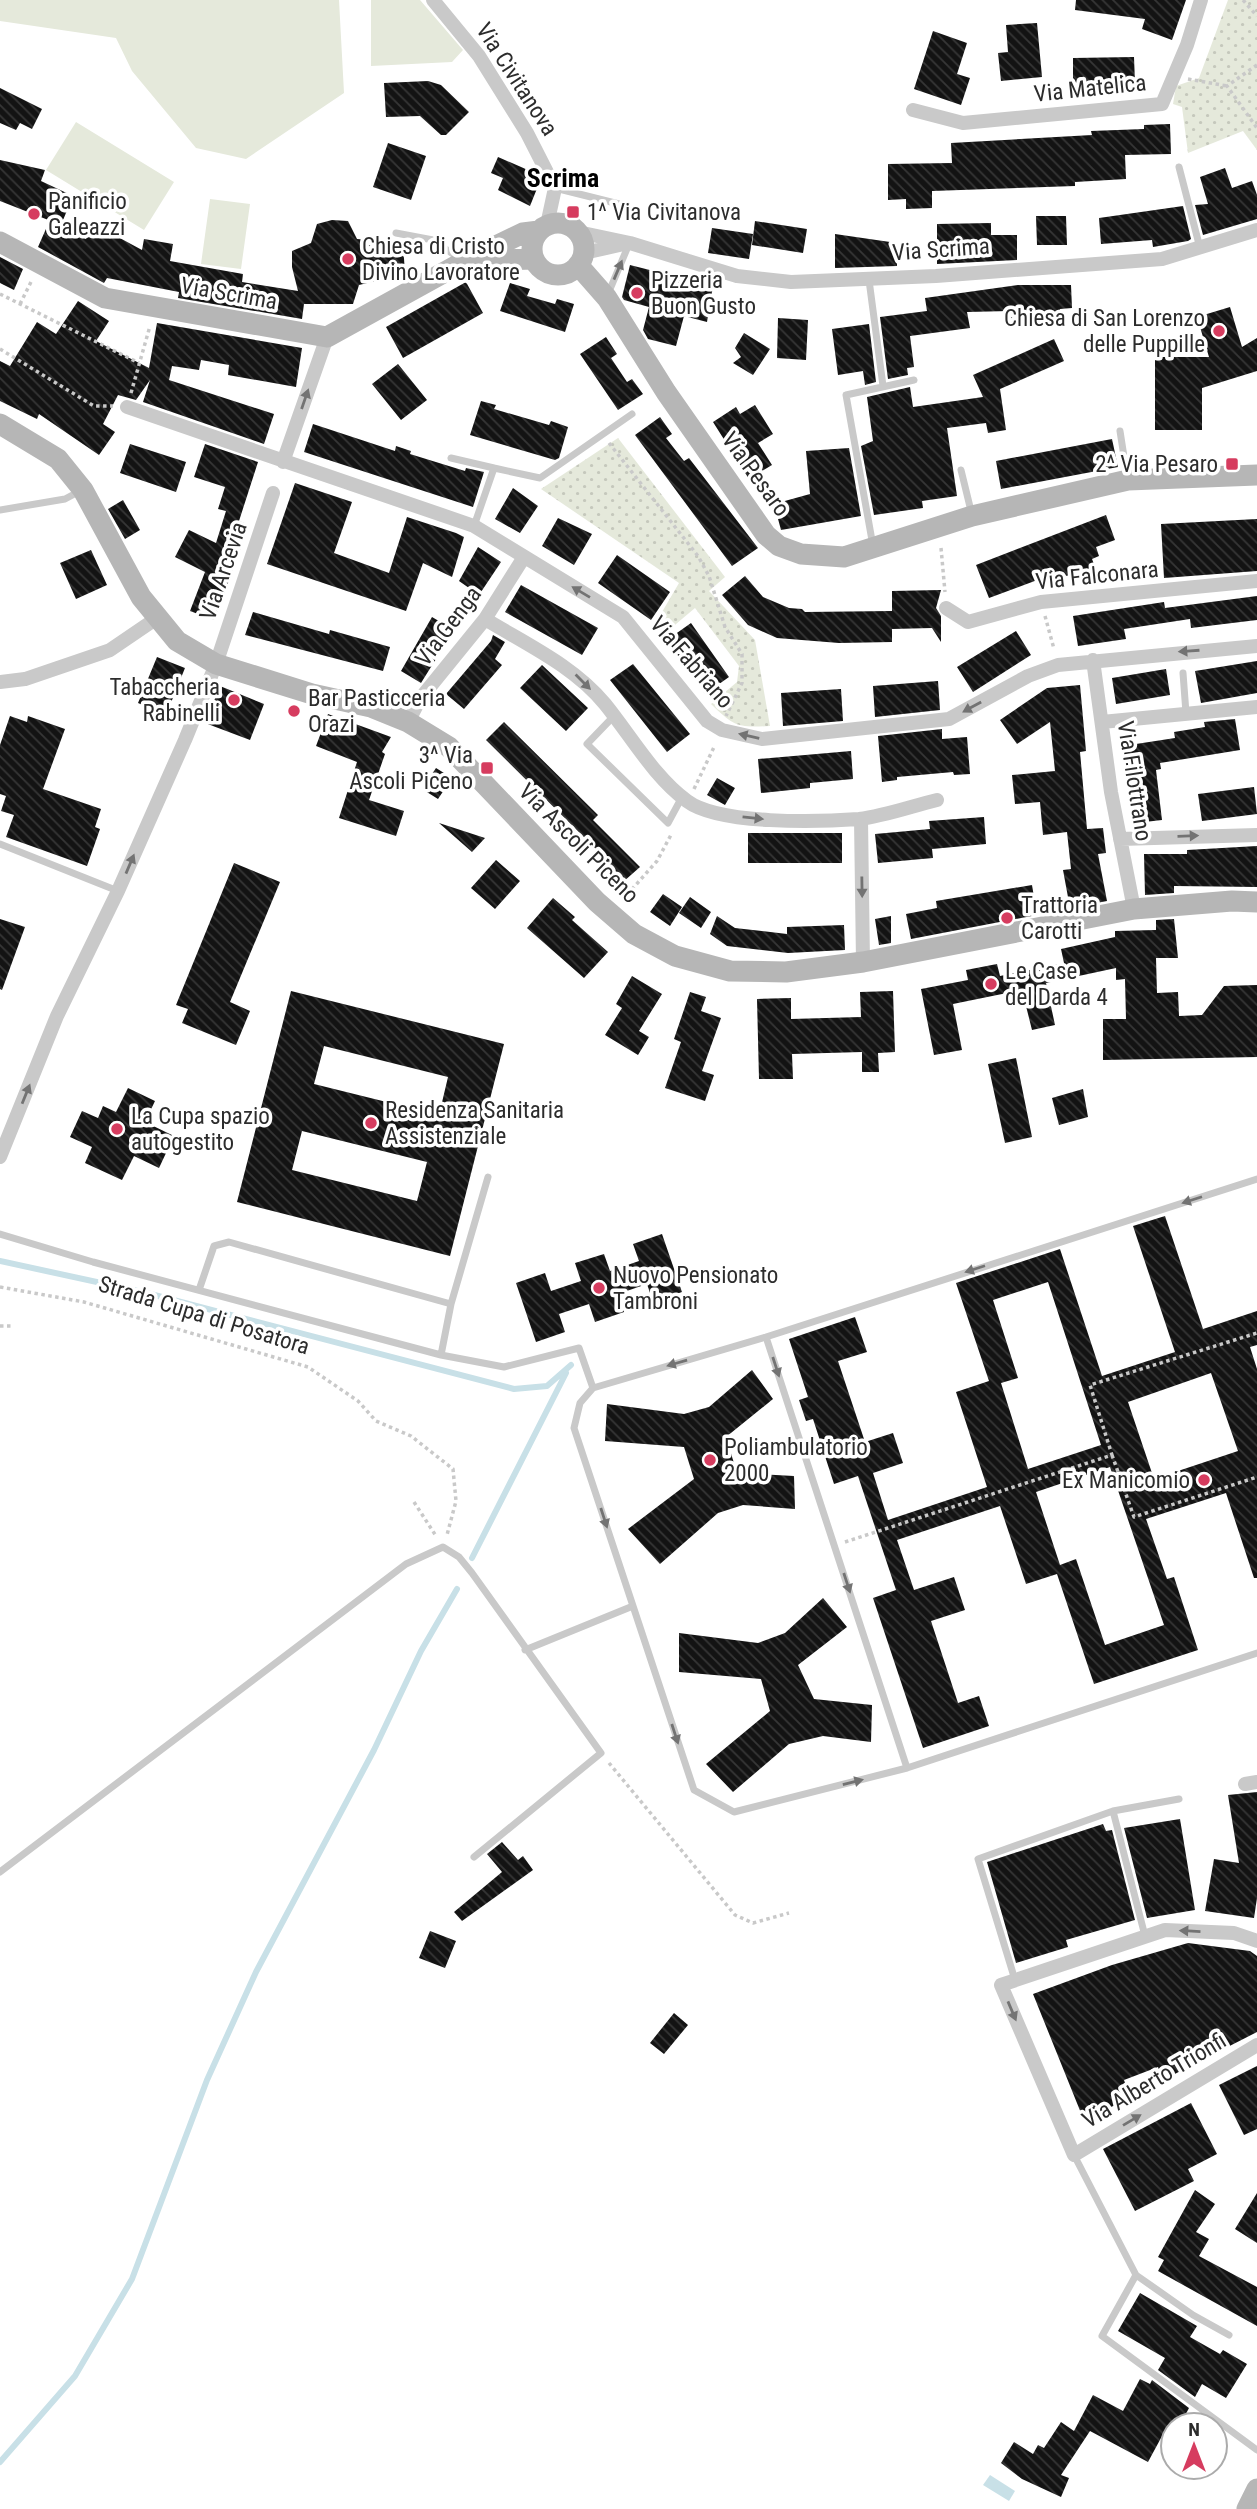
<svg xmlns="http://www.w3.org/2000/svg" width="1257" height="2509" font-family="'Roboto Condensed',sans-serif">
	<defs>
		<pattern id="park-dots" width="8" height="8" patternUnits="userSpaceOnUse" patternTransform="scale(1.75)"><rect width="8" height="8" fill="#e5e9db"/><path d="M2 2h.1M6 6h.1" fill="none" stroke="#c5c8bc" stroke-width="1.8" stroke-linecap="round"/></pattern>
		<pattern id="water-ripples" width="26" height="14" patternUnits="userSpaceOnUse" patternTransform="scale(1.75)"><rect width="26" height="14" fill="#c8e0e7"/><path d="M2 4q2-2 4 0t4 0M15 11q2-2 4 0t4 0" fill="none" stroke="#acc0c6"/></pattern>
		<pattern id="building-back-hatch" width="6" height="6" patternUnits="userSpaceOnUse" patternTransform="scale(1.75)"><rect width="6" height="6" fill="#131313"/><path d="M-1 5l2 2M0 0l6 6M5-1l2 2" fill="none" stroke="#363636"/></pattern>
	</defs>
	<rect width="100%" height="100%" fill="#fff"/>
	<path fill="#e5e9db" d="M0,0H339L344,93L246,159L196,148L132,71L116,38L0,21Z
		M371,0H420L463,50L452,62L371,66Z
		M76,122L174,182L144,230L46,170Z
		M210,199L250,204L241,269L201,264Z"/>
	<path fill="url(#park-dots)" d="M1228,0H1257V150L1243,131L1188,153L1182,107L1173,104L1176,86L1199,78Z
		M618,438L725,577L709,591L755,640L770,726C737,728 734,726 711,704L737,682L739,666L695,608L663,635L655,624L679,583L541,489Z"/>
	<path fill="url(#water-ripples)" d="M990,2475L1015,2491L1009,2501L983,2485Z"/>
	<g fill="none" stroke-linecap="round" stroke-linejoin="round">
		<path stroke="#c8e0e7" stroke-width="6" d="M0,1261L143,1292L514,1389L547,1386L571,1365
			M472,1558L566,1373
			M0,2462L75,2376L132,2279L207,2080L256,1972L374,1750L421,1651L457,1589"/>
	</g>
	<path fill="url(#building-back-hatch)" fill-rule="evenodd" d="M1076,0H1186L1172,40L1142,29L1145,19L1075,10Z
		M1037,23L1042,77L1001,81L998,53L1008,52L1006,25Z
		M933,31L967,43L957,74L970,78L961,105L914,89Z
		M1134,57L1135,83L1073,84V58Z
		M428,81L441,85L469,112L446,135H441L420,116L386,117L384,83Z
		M0,88L42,109L32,129L20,123L16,130L0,123Z
		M1170,124L1171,154L1125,155L1126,179L1075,182V186L932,191V208L906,209V199L888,200V164L952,163L951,143L1092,135L1091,131L1144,129V125Z
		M388,143L426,156L411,200L373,187Z
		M498,157L537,174L540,181L530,206L498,190L503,178L491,173Z
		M0,160L45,170L41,181L73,196L61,225L0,201Z
		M1225,168L1232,188L1252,181L1257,195V219L1203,235L1195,205L1208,204L1200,177Z
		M1183,206L1191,239L1188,241L1153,247L1152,240L1101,244L1099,218Z
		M1036,216H1066L1067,245H1037Z
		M332,220L348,221L357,239L403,243L405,274L359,285L353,304H304L302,319L178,298L179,292L107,278L104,283L38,247L49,222L86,239L94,224L142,250L144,239L173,244L170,261L243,274L242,282L298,291L292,267V251L311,243L317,224Z
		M755,221L807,229L803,253L752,245Z
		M991,223V235H1017V260L937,264V224Z
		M712,228L753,234L749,259L708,253Z
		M835,234L897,243V266L835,268Z
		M0,257L23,269L14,290L0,283Z
		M630,265L713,286L707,322L684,316L676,346L648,339L643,330L649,307L624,300L622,297Z
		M466,282L483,313L403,358L386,327Z
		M510,283L530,289L527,296L555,304L557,299L574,304L565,332L500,311Z
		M1018,285H1071L1072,308L1060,309L1061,318L1010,319V311L967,312L970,328L910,336L914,367L907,368L908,375L888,379L880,317L927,311L925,298Z
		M78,301L109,321L96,341L149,368L157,323L302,348L296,387L228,375L229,365L201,360L199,370L172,366L169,380L274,414L264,444L143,402L150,380L136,400L118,395L103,424L115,432L99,455L39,414L37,419L0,401V361L10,366L37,322L56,334Z
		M1230,307L1242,347L1257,338V371L1202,388V430H1155V357H1209L1197,317Z
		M778,318L808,320L806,360L777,358Z
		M869,324L876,382L865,385L863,371L838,375L832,329Z
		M744,333L770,349L753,375L733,363L741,357L735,348Z
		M606,337L617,354L611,358L627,382L632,379L643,394L618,410L580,354Z
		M1054,339L1064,361L1000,389L1006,430L988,433L986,423L947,428L957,496L922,501L923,508L874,515L861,446L873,441L867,397L910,387L913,407L983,397L973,375Z
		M398,364L427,400L401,420L372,384Z
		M481,401L496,405L494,409L549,425L551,421L568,427L559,458L555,460L470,435Z
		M755,405L773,434L758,443L772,465L749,479L713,422L736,407L740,414Z
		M660,417L672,434L666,438L684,461L689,458L758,548L732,566L635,435Z
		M313,424L395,451L396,446L411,451L410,454L465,471L466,468L484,472L473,507L304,452Z
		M1112,439L1118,467L1001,489L996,461Z
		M130,444L186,462L176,492L120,473Z
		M205,444L258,462L239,521L247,524L239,554L214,620L190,611L205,572L175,557L189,530L216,543L226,511L218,509L225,487L194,477Z
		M849,448L861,516L781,530L774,504L810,494L806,451Z
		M295,483L352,502L334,553L389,573L407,517L456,533L464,537L452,577L423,563L406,611L267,564Z
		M513,488L538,506L520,533L495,519Z
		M123,500L140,530L125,539L108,509Z
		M1106,515L1115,540L1096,547L1099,556L1092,559L1097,572L1040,579L989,598L976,565Z
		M558,518L592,534L574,565L542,546Z
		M1257,519V571L1164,578L1161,524Z
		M478,547L501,562L479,595L459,581Z
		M91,550L107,585L76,599L60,563Z
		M617,555L670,592L651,620L598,583Z
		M745,576L763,597L789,608L802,609L805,612L892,611V591L941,590L936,608L941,616V642L932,628L892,629V642L839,643L777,638L748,625L722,595Z
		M521,585L598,628L582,655L505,612Z
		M1257,596V620L1191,628L1190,619L1124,629L1126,639L1078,646L1073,616L1164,602L1165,608Z
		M253,612L329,634L330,630L390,647L383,671L245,635Z
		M432,617L454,630L421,683L401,671Z
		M691,623L729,677L705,694L667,640Z
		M1016,631L1031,655L973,692L957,667Z
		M493,635L505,642L495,659L502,665L464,709L446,694L491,641Z
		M157,657L185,668L166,715L138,703Z
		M1257,661V693L1201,703L1195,671Z
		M633,664L690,734L667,752L610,680Z
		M542,665L588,708L566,731L520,688Z
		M1166,669L1170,695L1116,704L1112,678Z
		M938,681L940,710L875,717L873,686Z
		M1080,685L1086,751L1080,752L1087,829L1103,828L1106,853L1098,854L1107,901L1070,908L1063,870L1071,869L1067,832L1043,835L1040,802L1015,804L1012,775L1055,771L1050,722L1017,744L1000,720L1047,688Z
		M220,686L264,704L250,740L205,723Z
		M841,689L843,721L783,726L781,693Z
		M328,714L391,737L382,752L385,754L369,800L404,811L396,836L339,818L357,762L316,746Z
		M10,716L27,722L28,716L65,729L43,789L101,809L95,827L100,829L87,866L6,837L14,815L1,811L6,796L0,794V745Z
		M1235,719L1240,750L1160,763L1161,769L1156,770L1162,820L1136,823L1123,746L1175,738L1174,732L1205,727L1204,722Z
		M504,722L598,815L593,820L640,867L623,882L594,852L596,849L486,740Z
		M942,729V739L967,737L970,774L954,775L953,772L897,777V780L882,782L878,736Z
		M851,751L853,779L810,783V788L761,793L758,759Z
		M436,768L452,778L438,799L422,789Z
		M717,778L735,788L725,805L707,795Z
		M1254,787L1257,814L1202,821L1198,794Z
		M984,817L986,844L932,849L933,858L878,863L875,834L930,829L929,821Z
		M439,823L485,838L472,852Z
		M748,833H842V863H748Z
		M1257,846V887L1174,886V893L1145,895L1144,854H1187V850Z
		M496,860L520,881L495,909L471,888Z
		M234,863L280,882L230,1002L250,1011L236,1045L182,1023L188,1009L176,1005Z
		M1032,885L1037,915L911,939L906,914L937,908L936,901Z
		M663,894L682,907L670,926L650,912Z
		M690,897L711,912L701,928L679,913Z
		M553,898L575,917L572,920L608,952L584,978L527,928Z
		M717,916L735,928L787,934V927L844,925L845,950L788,953L727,946L710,934Z
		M891,916V943L879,945L875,919Z
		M0,919L25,927L2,990L0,989Z
		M1174,919L1178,958H1156L1157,993L1178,992L1179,1016L1202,1015L1224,986L1257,985V1057L1103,1060V1019H1126L1125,979L1116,980V968L1046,983L1055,1025L1032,1030L1022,990L953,1004L962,1050L934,1055L921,989L968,980L966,970L997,964L1000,976L1064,963L1061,949L1115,937V931L1156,930V920Z
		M632,976L662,994L639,1031L649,1037L638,1055L605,1035L622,1008L616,1004Z
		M291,991L504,1044L450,1256L237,1202ZM324,1046L448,1077L439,1115L314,1084ZM302,1131L427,1162L417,1201L292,1170Z
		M893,991L895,1052L878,1053L879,1072H862V1052L792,1054L793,1079H759L757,999L791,998V1019L861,1017L860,992Z
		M690,992L706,997L701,1011L721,1018L702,1071L714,1075L705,1101L665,1088L681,1042L674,1039Z
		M1016,1058L1032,1137L1005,1143L988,1064Z
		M128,1088L155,1101L145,1122L174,1136L159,1168L134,1156L122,1180L85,1163L92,1147L70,1137L82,1111L98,1118L103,1106L116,1112Z
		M1083,1089L1088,1117L1059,1125L1052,1098Z
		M1165,1216L1203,1329L1257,1311V1345L1250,1347L1257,1369V1578H1254L1226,1493L1146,1519L1167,1579L1174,1577L1198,1650L1094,1684L1057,1574L1026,1584L1000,1506L897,1540L914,1590L954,1577L965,1610L931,1621L958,1703L979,1696L989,1726L923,1748L873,1598L896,1590L858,1476L834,1484L813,1419L806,1421L799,1400L808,1397L789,1339L855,1317L867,1352L838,1361L865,1442L893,1433L903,1463L873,1473L888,1520L987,1487L956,1392L989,1381L956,1283L1060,1249L1102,1376L1175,1352L1133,1226ZM1048,1282L1101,1445L1028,1469L1001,1383L1018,1378L993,1300ZM1211,1373L1238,1451L1154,1479L1128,1402ZM1110,1467L1164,1625L1105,1645L1076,1559L1060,1565L1036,1492Z
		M662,1234L682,1292L653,1302L647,1284L618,1294L624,1312L595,1322L589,1304L559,1314L565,1332L536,1342L516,1283L545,1273L551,1291L581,1281L575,1263L604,1254L610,1271L639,1261L633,1244Z
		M752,1370L773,1399L726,1437L737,1473L794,1476L795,1509L743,1505L718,1513L660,1564L628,1529L694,1479L684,1447L605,1441L607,1404L684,1414L709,1407Z
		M823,1598L847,1627L798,1665L814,1699L872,1705L871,1742L823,1736L789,1744L733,1792L706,1764L770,1711L761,1679L679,1672V1633L758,1643L785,1633Z
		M1257,1792V1898L1254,1918L1205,1911L1214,1859L1239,1863L1228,1795Z
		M1180,1819L1195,1910L1147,1918L1124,1828Z
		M1103,1824L1106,1831L1112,1830L1135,1920L1066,1940L1068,1947L1016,1963L987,1862Z
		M502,1842L518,1860L523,1856L533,1870L462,1921L454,1912L502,1872L487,1854Z
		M430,1931L456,1941L445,1968L419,1958Z
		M1188,1943L1250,1951L1257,1956V2032L1163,2080L1158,2067L1124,2080L1131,2099L1083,2118L1033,1994L1112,1965Z
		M674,2013L688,2025L664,2054L650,2043Z
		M1257,2066V2129L1244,2135L1219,2085Z
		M1191,2103L1217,2154L1188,2169L1194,2181L1135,2211L1103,2149Z
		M1195,2190L1215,2204L1196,2232L1209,2239L1199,2256L1257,2287V2326L1158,2271L1164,2260L1158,2257Z
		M1257,2193V2243L1235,2229Z
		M1140,2293L1197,2326L1190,2337L1220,2354L1223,2350L1247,2364L1226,2398L1202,2384L1195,2397L1158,2370L1165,2358L1118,2331Z
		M1140,2379L1150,2384L1152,2380L1189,2408L1180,2425H1168L1148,2462L1090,2431L1061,2475L1069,2478L1061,2497L1022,2479L1001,2463L1014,2442L1033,2454L1038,2445L1044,2448L1061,2422L1074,2431L1093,2395L1123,2411Z"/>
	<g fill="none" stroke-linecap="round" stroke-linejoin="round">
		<path stroke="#c9c9c9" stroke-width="3.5" stroke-dasharray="3.5 3.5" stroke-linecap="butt" d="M1243,0L1257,16
			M1257,65L1227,86L1257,128
			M1188,79L1227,86
			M0,294L139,363
			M20,304L32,280
			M0,349L94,406H113
			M131,393L150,326
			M609,443L698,556L709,576L725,627L742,654V683L726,716
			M941,548L945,592
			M1045,616L1054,649
			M694,789L715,745
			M621,895L626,896L657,861L672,833
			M0,1287L84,1302L308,1367L358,1401L376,1421L411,1436L453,1469L456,1501L447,1535
			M0,1326H14
			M1112,1455L1134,1517L1257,1477
			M414,1502L436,1536
			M845,1542L1112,1455L1090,1385L1257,1333
			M609,1763L735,1915L753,1923L789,1913"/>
		<path stroke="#c9c9c9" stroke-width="7" d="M1179,167L1200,248
			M555,188L627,206
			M396,233L433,240L460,259
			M869,280L883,386
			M608,294L629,244
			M1120,431L1127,476
			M451,458L494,468
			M961,470L972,515
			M0,510L65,499L80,491
			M474,526L494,468L540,478L632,414
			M873,546L846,395L914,380
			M1183,673L1186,713
			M613,717L587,744L668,823L682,797
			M0,844L118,891
			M1257,1179L766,1337L907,1768L1257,1653
			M0,1234L93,1262L441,1355L504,1367L579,1348L593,1388
			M199,1290L214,1246L229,1242L451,1304
			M766,1337L593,1388L580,1403L574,1428L694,1790L734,1812L907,1768
			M441,1355L451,1304L488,1177
			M525,1650L633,1606
			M1113,1811L1179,1799
			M0,1872L406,1564L443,1547L459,1557L472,1573L601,1753L474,1857
			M1015,1980L978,1859L1113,1811L1145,1936
			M1074,2155L1136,2275L1193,2315L1229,2335
			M1136,2275L1102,2336L1257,2450"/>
		<path stroke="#c9c9c9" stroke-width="14" d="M433,0L479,56L527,133L555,188L547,225
			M913,110L963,123L1162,104L1187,45L1201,0
			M578,232L630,243L737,276L791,282L936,276L1162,259L1257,230
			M584,253L624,244
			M127,407L474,526L623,617L707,721L722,730L762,739L949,719L1028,676L1058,665L1257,646
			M283,462L327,337
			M946,608L968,622L1041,602L1257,581
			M485,619C526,644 574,666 605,704C631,736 654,777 687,801C719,825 819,822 859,819C885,816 912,806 937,800
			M1093,660L1111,792L1134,909
			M0,682L25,679L110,650L157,618
			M408,722L420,699L485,619L524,557
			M1102,722L1257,707
			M861,819L863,962
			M1120,839L1257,835
			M0,1157L57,1016L118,891L185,740L216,664L273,493
			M1245,1784L1257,1782
			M1257,1941L1234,1933L1165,1930L1001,1985L1074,2155L1257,2045"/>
		<path stroke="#b6b6b6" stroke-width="21" d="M532 249a26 26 0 1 1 52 0a26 26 0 1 1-52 0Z
			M0,242L105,298L327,337L463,262L523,233L539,231
			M472,261L534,259
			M578,265L607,298L666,392L766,535L779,546L801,554L844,557L972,516L1128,480L1257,475
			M0,424L58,459L83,490L141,597L177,641L216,664L312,694L371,707L408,722L449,747L597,902L634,934L675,956L730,971L786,972L863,962L1134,909L1232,901L1257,902
			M1247,2509L1257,2489"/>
	</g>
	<defs><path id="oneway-solid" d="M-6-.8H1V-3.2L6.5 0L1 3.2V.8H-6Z" transform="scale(1.75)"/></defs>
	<g fill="#737373">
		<use href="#oneway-solid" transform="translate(618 270) rotate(-67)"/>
		<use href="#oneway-solid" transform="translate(305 399) rotate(-71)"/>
		<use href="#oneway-solid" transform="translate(581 592) rotate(-149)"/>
		<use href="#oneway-solid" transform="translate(1189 651) rotate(176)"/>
		<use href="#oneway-solid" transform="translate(583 682) rotate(45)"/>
		<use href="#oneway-solid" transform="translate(972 707) rotate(151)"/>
		<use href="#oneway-solid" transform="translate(749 736) rotate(-167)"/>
		<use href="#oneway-solid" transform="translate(753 818) rotate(6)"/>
		<use href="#oneway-solid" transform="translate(1188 836) rotate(-2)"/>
		<use href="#oneway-solid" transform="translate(130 864) rotate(-67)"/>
		<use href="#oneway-solid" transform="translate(862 887) rotate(89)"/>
		<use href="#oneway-solid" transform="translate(26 1094) rotate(-68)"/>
		<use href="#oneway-solid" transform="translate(1192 1200) rotate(162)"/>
		<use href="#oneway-solid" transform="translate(975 1269) rotate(162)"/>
		<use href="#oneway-solid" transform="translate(677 1363) rotate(164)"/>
		<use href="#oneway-solid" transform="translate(776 1367) rotate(72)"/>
		<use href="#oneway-solid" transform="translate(604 1518) rotate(72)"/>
		<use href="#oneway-solid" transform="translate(847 1583) rotate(72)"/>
		<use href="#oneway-solid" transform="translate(675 1734) rotate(72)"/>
		<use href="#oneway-solid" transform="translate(853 1782) rotate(-14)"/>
		<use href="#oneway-solid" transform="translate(1190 1931) rotate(-177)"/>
		<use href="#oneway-solid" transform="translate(1012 2011) rotate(67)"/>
		<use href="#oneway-solid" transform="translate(1132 2120) rotate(-31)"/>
	</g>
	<g fill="#d63c5f" stroke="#fff" stroke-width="2.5">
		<rect x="566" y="205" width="14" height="14" rx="3.5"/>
		<circle cx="34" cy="214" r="7"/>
		<circle cx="348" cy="259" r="7"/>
		<circle cx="637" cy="293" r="7"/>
		<circle cx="1219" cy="331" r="7"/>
		<rect x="1225" y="457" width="14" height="14" rx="3.5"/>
		<circle cx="234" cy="700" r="7"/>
		<circle cx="294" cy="711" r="7"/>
		<rect x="480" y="761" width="14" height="14" rx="3.5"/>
		<circle cx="1007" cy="918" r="7"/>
		<circle cx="991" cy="984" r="7"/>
		<circle cx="371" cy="1123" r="7"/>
		<circle cx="117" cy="1129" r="7"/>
		<circle cx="599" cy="1288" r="7"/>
		<circle cx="710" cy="1460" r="7"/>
		<circle cx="1204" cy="1480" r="7"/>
	</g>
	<g text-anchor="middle" stroke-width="7" stroke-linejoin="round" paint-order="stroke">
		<g font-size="23" fill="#2c2c2c" stroke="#fff">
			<text transform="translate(517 79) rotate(57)" y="8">Via Civitanova</text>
			<text transform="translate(1090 88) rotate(-6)" y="8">Via Matelica</text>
			<text transform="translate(941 249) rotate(-4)" y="8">Via Scrima</text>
			<text transform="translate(229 293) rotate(10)" y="8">Via Scrima</text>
			<text transform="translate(756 474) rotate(54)" y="8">Via Pesaro</text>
			<text transform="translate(223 571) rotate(-71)" y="8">Via Arcevia</text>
			<text transform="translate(1097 575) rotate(-6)" y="8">Via Falconara</text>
			<text transform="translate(448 626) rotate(-53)" y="8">Via Genga</text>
			<text transform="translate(692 662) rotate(49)" y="8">Via Fabriano</text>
			<text transform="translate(1135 781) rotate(81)" y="8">Via Filottrano</text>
			<text transform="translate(579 843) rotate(45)" y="8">Via Ascoli Piceno</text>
			<text transform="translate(204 1315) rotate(17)" y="8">Strada Cupa di Posatora</text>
			<text transform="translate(1154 2080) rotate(-31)" y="8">Via Alberto Trionfi</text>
		</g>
		<g font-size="23" fill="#2c2c2c" stroke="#fff" text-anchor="start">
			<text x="48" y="209">Panificio<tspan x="48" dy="26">Galeazzi</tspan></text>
			<text x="587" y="220">1^ Via Civitanova</text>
			<text x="362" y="254">Chiesa di Cristo<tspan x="362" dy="26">Divino Lavoratore</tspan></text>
			<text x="651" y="288">Pizzeria<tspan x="651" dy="26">Buon Gusto</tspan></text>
			<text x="1205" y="326" text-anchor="end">Chiesa di San Lorenzo<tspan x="1205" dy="26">delle Puppille</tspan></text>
			<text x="1218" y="472" text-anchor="end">2^ Via Pesaro</text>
			<text x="220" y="695" text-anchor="end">Tabaccheria<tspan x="220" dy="26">Rabinelli</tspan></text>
			<text x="308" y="706">Bar Pasticceria<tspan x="308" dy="26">Orazi</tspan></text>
			<text x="473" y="763" text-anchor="end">3^ Via<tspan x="473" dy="26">Ascoli Piceno</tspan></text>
			<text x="1021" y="913">Trattoria<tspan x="1021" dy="26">Carotti</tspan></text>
			<text x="1005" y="979">Le Case<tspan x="1005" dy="26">del Darda 4</tspan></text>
			<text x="385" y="1118">Residenza Sanitaria<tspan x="385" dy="26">Assistenziale</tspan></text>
			<text x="131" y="1124">La Cupa spazio<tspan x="131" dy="26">autogestito</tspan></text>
			<text x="613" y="1283">Nuovo Pensionato<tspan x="613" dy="26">Tambroni</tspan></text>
			<text x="724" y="1455">Poliambulatorio<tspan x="724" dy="26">2000</tspan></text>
			<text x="1190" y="1488" text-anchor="end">Ex Manicomio</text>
		</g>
		<g font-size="26" font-weight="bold" fill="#000" stroke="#fff">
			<text x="563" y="187">Scrima</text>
		</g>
	</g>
	<g transform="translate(1194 2446)"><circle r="33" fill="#ffffff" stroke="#ababab" stroke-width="2"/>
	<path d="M0-5L12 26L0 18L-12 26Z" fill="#d63c5f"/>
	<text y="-10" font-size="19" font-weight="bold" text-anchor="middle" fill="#2c2c2c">N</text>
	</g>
</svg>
